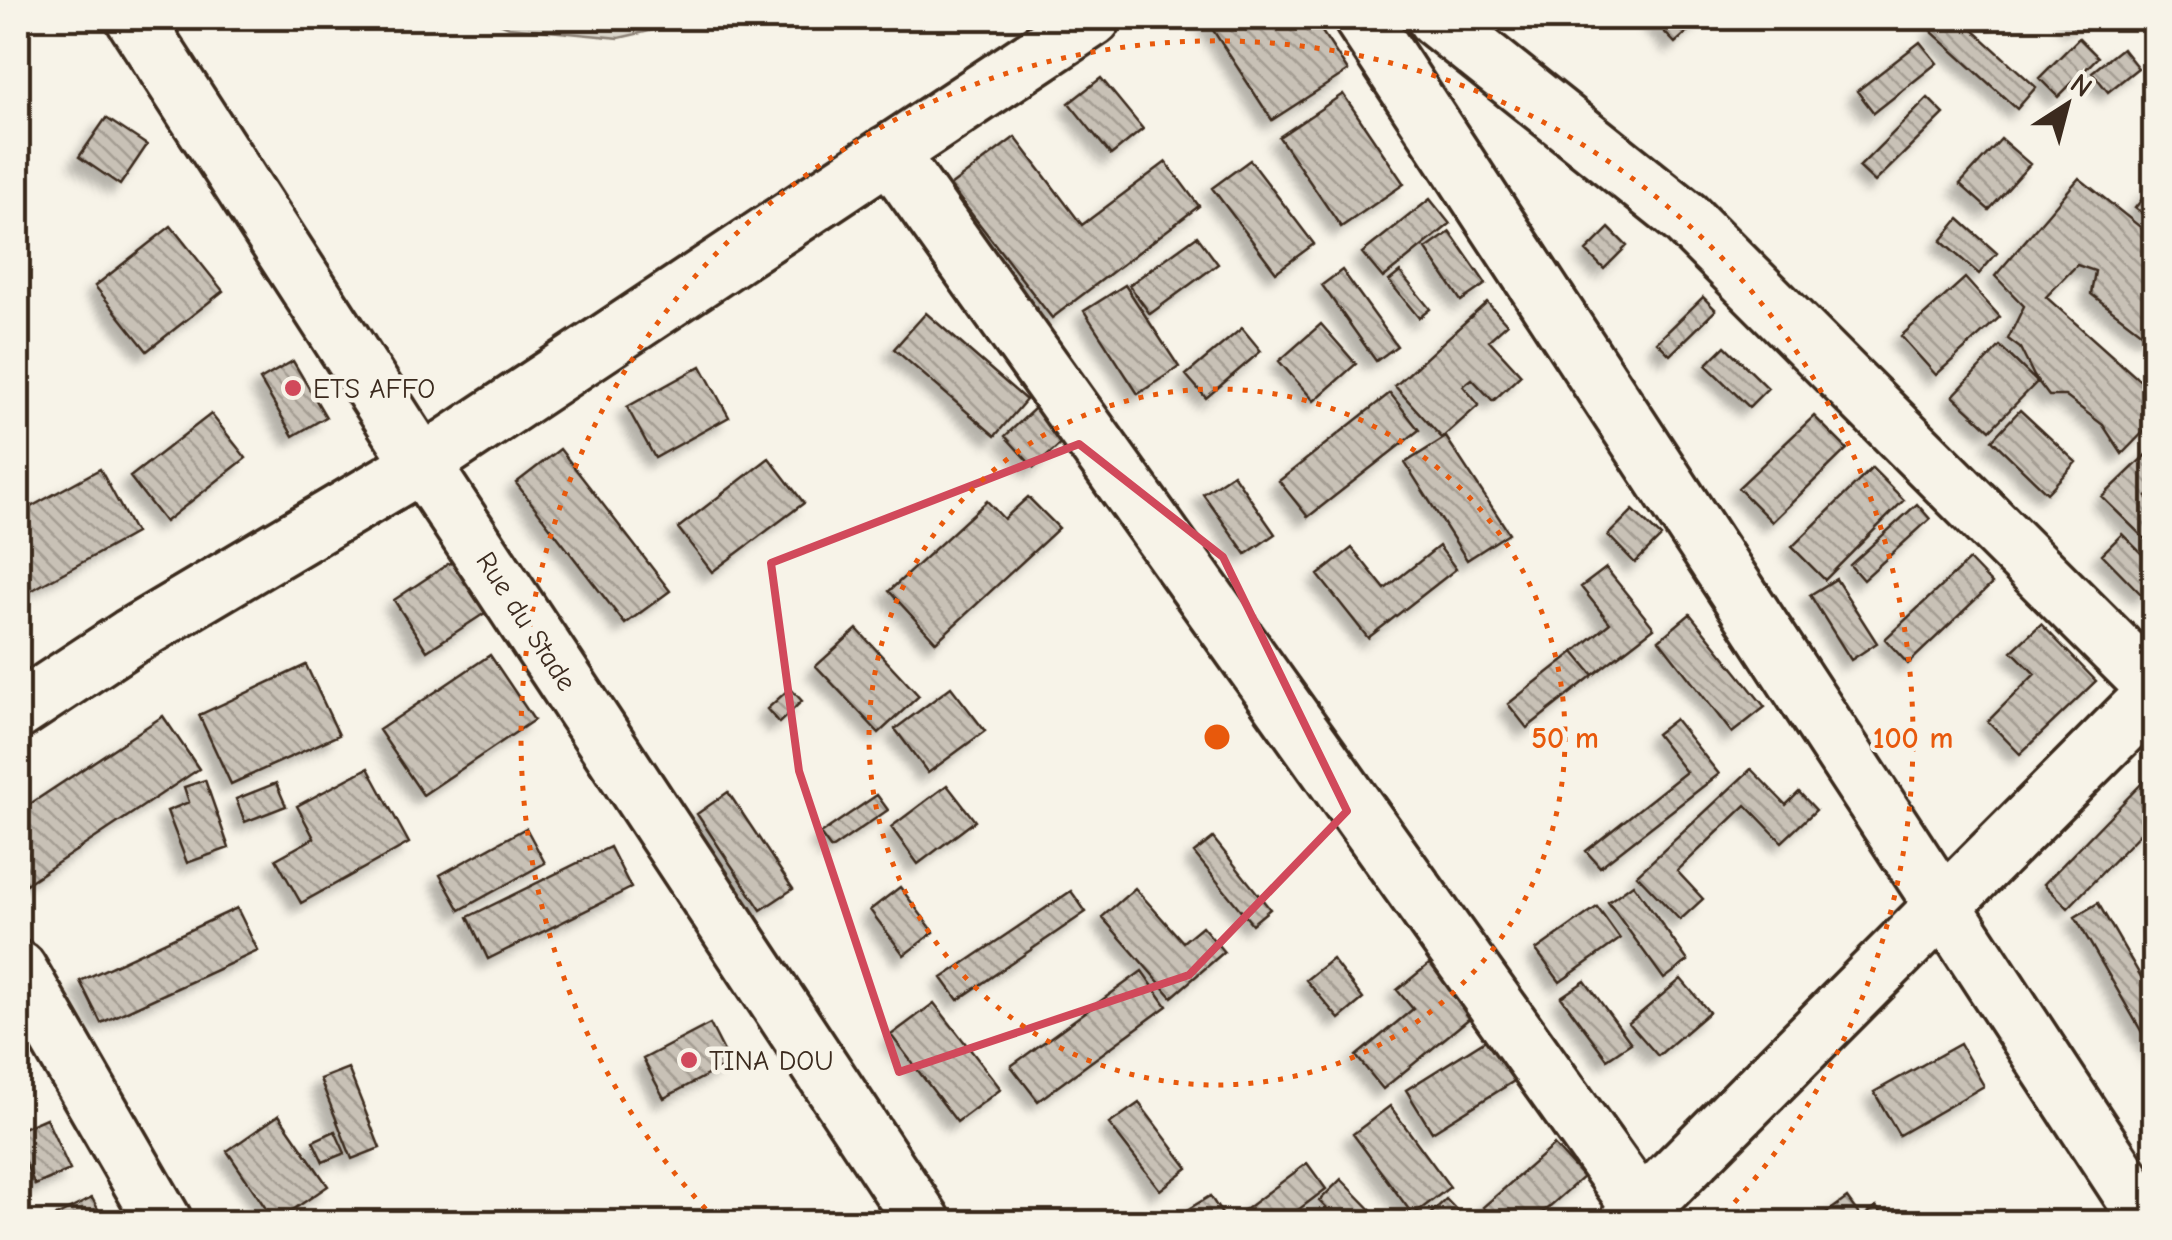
<svg xmlns="http://www.w3.org/2000/svg" width="2172" height="1240" font-family="'Comic Neue',sans-serif">
	<defs>
		<pattern id="building-back-hatch" width="6" height="6" patternUnits="userSpaceOnUse" patternTransform="scale(2.5)"><rect width="6" height="6" fill="#c8c1b6"/><path d="M-1 5l2 2M0 0l6 6M5-1l2 2" fill="none" stroke="#a49d93"/></pattern>
		<filter id="shadow"><feDropShadow dx="-9" dy="9" stdDeviation="5" flood-color="#0004"/></filter>
	</defs>
	<rect width="100%" height="100%" fill="#f7f3e8"/>
	<filter id="ink" filterUnits="userSpaceOnUse"><feTurbulence type="fractalNoise" baseFrequency=".01" numOctaves="2"/><feDisplacementMap in="SourceGraphic" scale="20" xChannelSelector="R" yChannelSelector="G"/><feConvolveMatrix kernelMatrix="1 2 1 2 8 2 1 2 1" color-interpolation-filters="sRGB"/></filter>
	<g filter="url(#ink)">
		<path fill="#dbd6cb" stroke="#8b8074" stroke-width="2.5" d="M488,18H706L619,38L509,27Z"/>
		<path fill="url(#building-back-hatch)" stroke="#3b2a1e" stroke-width="2.5" filter="url(#shadow)" d="M1205,18H1313L1348,71L1272,120Z
			M1651,18H1703L1675,43Z
			M1945,18H1960L2036,87L2017,109L1932,32Z
			M2067,18H2090L2073,26Z
			M2079,38L2098,57L2058,97L2039,78Z
			M1920,42L1937,63L1874,113L1857,91Z
			M2122,48L2138,68L2108,92L2092,72Z
			M1101,78L1143,129L1111,155L1069,103Z
			M1343,94L1404,184L1341,227L1279,137Z
			M1928,98L1944,114L1875,182L1859,167Z
			M106,118L147,145L120,185L79,157Z
			M1015,137L1082,225L1166,162L1199,206L1052,318L950,186Z
			M2001,139L2030,164L1989,210L1960,184Z
			M1250,160L1314,244L1276,272L1212,188Z
			M2079,178L2154,238V333H2142L2091,294L2095,271L2077,265L2046,297L2154,393V421L2122,454L2103,425L2065,396H2049L2034,376L2020,348L2008,339L2024,306L1995,276Z
			M2152,187L2154,188V223L2135,208Z
			M1430,199L1450,224L1383,278L1362,253Z
			M1959,219L1997,253L1979,274L1941,241Z
			M171,226L223,291L147,351L95,286Z
			M1609,228L1627,246L1604,269L1586,251Z
			M1450,232L1486,284L1461,301L1426,249Z
			M1197,236L1218,264L1150,314L1129,285Z
			M1342,270L1397,346L1376,361L1322,285Z
			M1400,272L1430,309L1419,318L1389,281Z
			M1965,278L2000,317L1936,375L1901,336Z
			M1125,285L1179,367L1138,394L1084,311Z
			M1703,297L1716,310L1670,355L1657,342Z
			M1487,302L1507,324L1489,340L1521,375L1493,401L1472,379L1463,386L1479,405L1442,438L1395,386Z
			M926,313L1026,400L995,436L894,349Z
			M1321,324L1356,364L1314,401L1279,361Z
			M1242,328L1261,351L1206,398L1186,375Z
			M1725,346L1768,388L1749,407L1706,365Z
			M2000,346L2037,382L1990,430L1953,396Z
			M293,361L326,417L293,436L260,380Z
			M701,366L729,417L655,458L627,407Z
			M1390,393L1419,430L1308,517L1279,481Z
			M1035,408L1064,441L1034,468L1005,436Z
			M2020,410L2076,462L2047,493L1992,440Z
			M211,414L246,458L165,522L130,477Z
			M1814,416L1847,449L1772,522L1738,488Z
			M1446,437L1509,533L1467,560L1405,463Z
			M2154,447V490L2147,497L2154,504V548L2102,497Z
			M560,449L670,591L625,624L516,483Z
			M769,458L804,503L712,572L678,528Z
			M1872,468L1904,500L1825,580L1792,547Z
			M100,469L135,533L18,598V514Z
			M1233,474L1275,534L1246,554L1203,494Z
			M1028,497L1059,528L936,642L889,591L987,501L1004,519Z
			M1917,504L1930,519L1863,580L1850,565Z
			M1633,510L1661,537L1635,563L1608,535Z
			M2122,534L2154,566V583L2142,595L2102,554Z
			M1439,546L1456,569L1368,638L1318,575L1352,548L1385,589Z
			M454,560L488,611L427,651L394,600Z
			M1969,560L1992,584L1908,664L1885,639Z
			M1606,568L1654,628L1593,675L1574,652L1610,623L1581,587Z
			M1836,579L1877,643L1851,660L1810,595Z
			M1690,614L1765,707L1732,733L1659,640Z
			M2041,624L2096,681L2020,754L1988,721L2035,674L2012,651Z
			M857,629L919,696L879,733L816,666Z
			M1574,652L1593,675L1527,728L1508,704Z
			M490,655L534,720L423,795L379,730Z
			M306,665L339,735L231,784L199,715Z
			M951,687L985,731L928,773L895,729Z
			M790,688L802,701L779,723L767,709Z
			M163,716L199,769L26,884L18,870V812Z
			M1675,719L1719,774L1600,867L1586,851L1686,772L1656,734Z
			M368,768L409,843L301,903L276,859L314,838L297,806Z
			M1751,769L1786,805L1799,792L1816,810L1782,842L1746,805L1677,871L1703,899L1680,920L1637,875Z
			M205,780L229,848L187,863L167,811L189,802L184,787Z
			M2145,780L2154,790V819L2068,908L2044,884Z
			M276,783L286,806L245,822L236,799Z
			M947,785L975,821L918,864L891,827Z
			M728,792L793,889L761,910L697,814Z
			M877,795L888,810L831,849L820,834Z
			M526,828L545,863L460,910L440,875Z
			M1213,838L1270,909L1252,924L1194,853Z
			M610,847L631,888L488,959L468,917Z
			M1633,884L1688,961L1664,979L1608,902Z
			M900,887L934,932L904,955L870,910Z
			M1135,888L1183,942L1202,926L1224,952L1172,997L1102,917Z
			M1071,891L1086,912L958,1000L942,978Z
			M2098,903L2154,999V1053L2075,917Z
			M1597,907L1620,939L1560,982L1536,950Z
			M237,908L258,951L101,1023L80,981Z
			M1332,959L1363,999L1339,1019L1306,980Z
			M1434,960L1477,1012L1383,1089L1356,1056L1413,1009L1397,990Z
			M1142,971L1167,1006L1038,1101L1011,1066Z
			M1681,979L1709,1012L1658,1056L1629,1023Z
			M1585,981L1631,1043L1607,1059L1561,997Z
			M934,1003L1001,1089L957,1122L891,1035Z
			M710,1024L730,1063L664,1098L643,1059Z
			M1492,1036L1519,1078L1432,1132L1406,1090Z
			M1960,1044L1984,1086L1899,1135L1874,1092Z
			M348,1068L380,1148L352,1159L320,1079Z
			M1139,1103L1188,1168L1160,1190L1109,1124Z
			M1390,1106L1450,1187L1413,1215L1353,1134Z
			M279,1115L328,1186L275,1222L227,1151Z
			M46,1118L70,1170L35,1185L18,1146V1130Z
			M335,1131L345,1153L323,1162L313,1141Z
			M1554,1145L1583,1177L1532,1222H1497L1483,1207Z
			M1307,1163L1326,1189L1282,1222H1250L1242,1212Z
			M1341,1179L1383,1222H1340L1319,1201Z
			M1210,1196L1224,1217L1215,1222H1167Z
			M92,1198L105,1222H44Z
			M1847,1198L1860,1216L1850,1222H1814Z
			M1446,1199L1468,1222H1422Z
			M1876,1207L1889,1222H1856Z
			M859,1210L867,1222H841V1221Z"/>
		<g fill="none" stroke-linecap="round" stroke-linejoin="round">
			<g stroke="#3b2a1e" stroke-width="62">
				<path id="minor" d="M134,18L422,464L923,1222
					M1362,18L2150,1222
					M1435,18L1685,218L2154,687
					M889,153L1651,1222
					M18,711L130,637L422,464L1093,18
					M18,969L164,1222
					M1628,1222L2154,694"/>
			</g>
			<use href="#minor" stroke="#f7f3e8" stroke-width="55"/>
		</g>
	</g>
	<path fill="none" stroke="#d1495b" stroke-width="8" stroke-linejoin="round" d="M1079,444L1223,557L1347,811L1189,975L899,1072L799,771L771,563Z"/>
	<g fill="none" stroke="#e8590c" stroke-width="5" stroke-dasharray="5 10">
		<circle cx="1217" cy="737" r="348"/>
		<path d="M716 1220A696 696 0 1 1 1718 1220"/>
	</g>
	<g fill="#d1495b" stroke="#f7f3e8" stroke-width="4">
		<circle cx="293" cy="388" r="10"/>
		<circle cx="689" cy="1060" r="10"/>
	</g>
	<g text-anchor="middle" stroke-width="9" stroke-linejoin="round" paint-order="stroke">
		<g font-size="28" fill="#3b2a1e" stroke="#f7f3e8" text-anchor="start">
			<text x="313" y="398">ETS AFFO</text>
			<text x="709" y="1070">TINA DOU</text>
		</g>
		<g font-size="28" fill="#3b2a1e" stroke="#f7f3e8">
			<text transform="translate(527 621) rotate(57)" y="10">Rue du Stade</text>
		</g>
	</g>
	<circle cx="1217" cy="737" r="15" fill="#e8590c" stroke="#f7f3e8" stroke-width="5"/>
	<g font-size="30" text-anchor="middle" font-weight="bold" fill="#e8590c" stroke="#f7f3e8" stroke-width="9" stroke-linejoin="round" paint-order="stroke">
		<text x="1565" y="748">50 m</text>
		<text x="1913" y="748">100 m</text>
	</g>
	<rect width="2172" height="1240" fill="none" stroke="#f7f3e8" stroke-width="60"/>
	<rect x="30" y="30" width="2112" height="1180" fill="none" stroke="#3b2a1e" stroke-width="4" filter="url(#ink)"/>
	<g transform="translate(2067 105) rotate(36)" stroke="#f7f3e8" stroke-width="8" paint-order="stroke">
	<path d="M0-8L18 38L0 25L-18 38Z" fill="#3b2a1e"/>
	<text y="-15" font-size="28" font-weight="bold" text-anchor="middle" fill="#3b2a1e">N</text>
	</g>
</svg>
